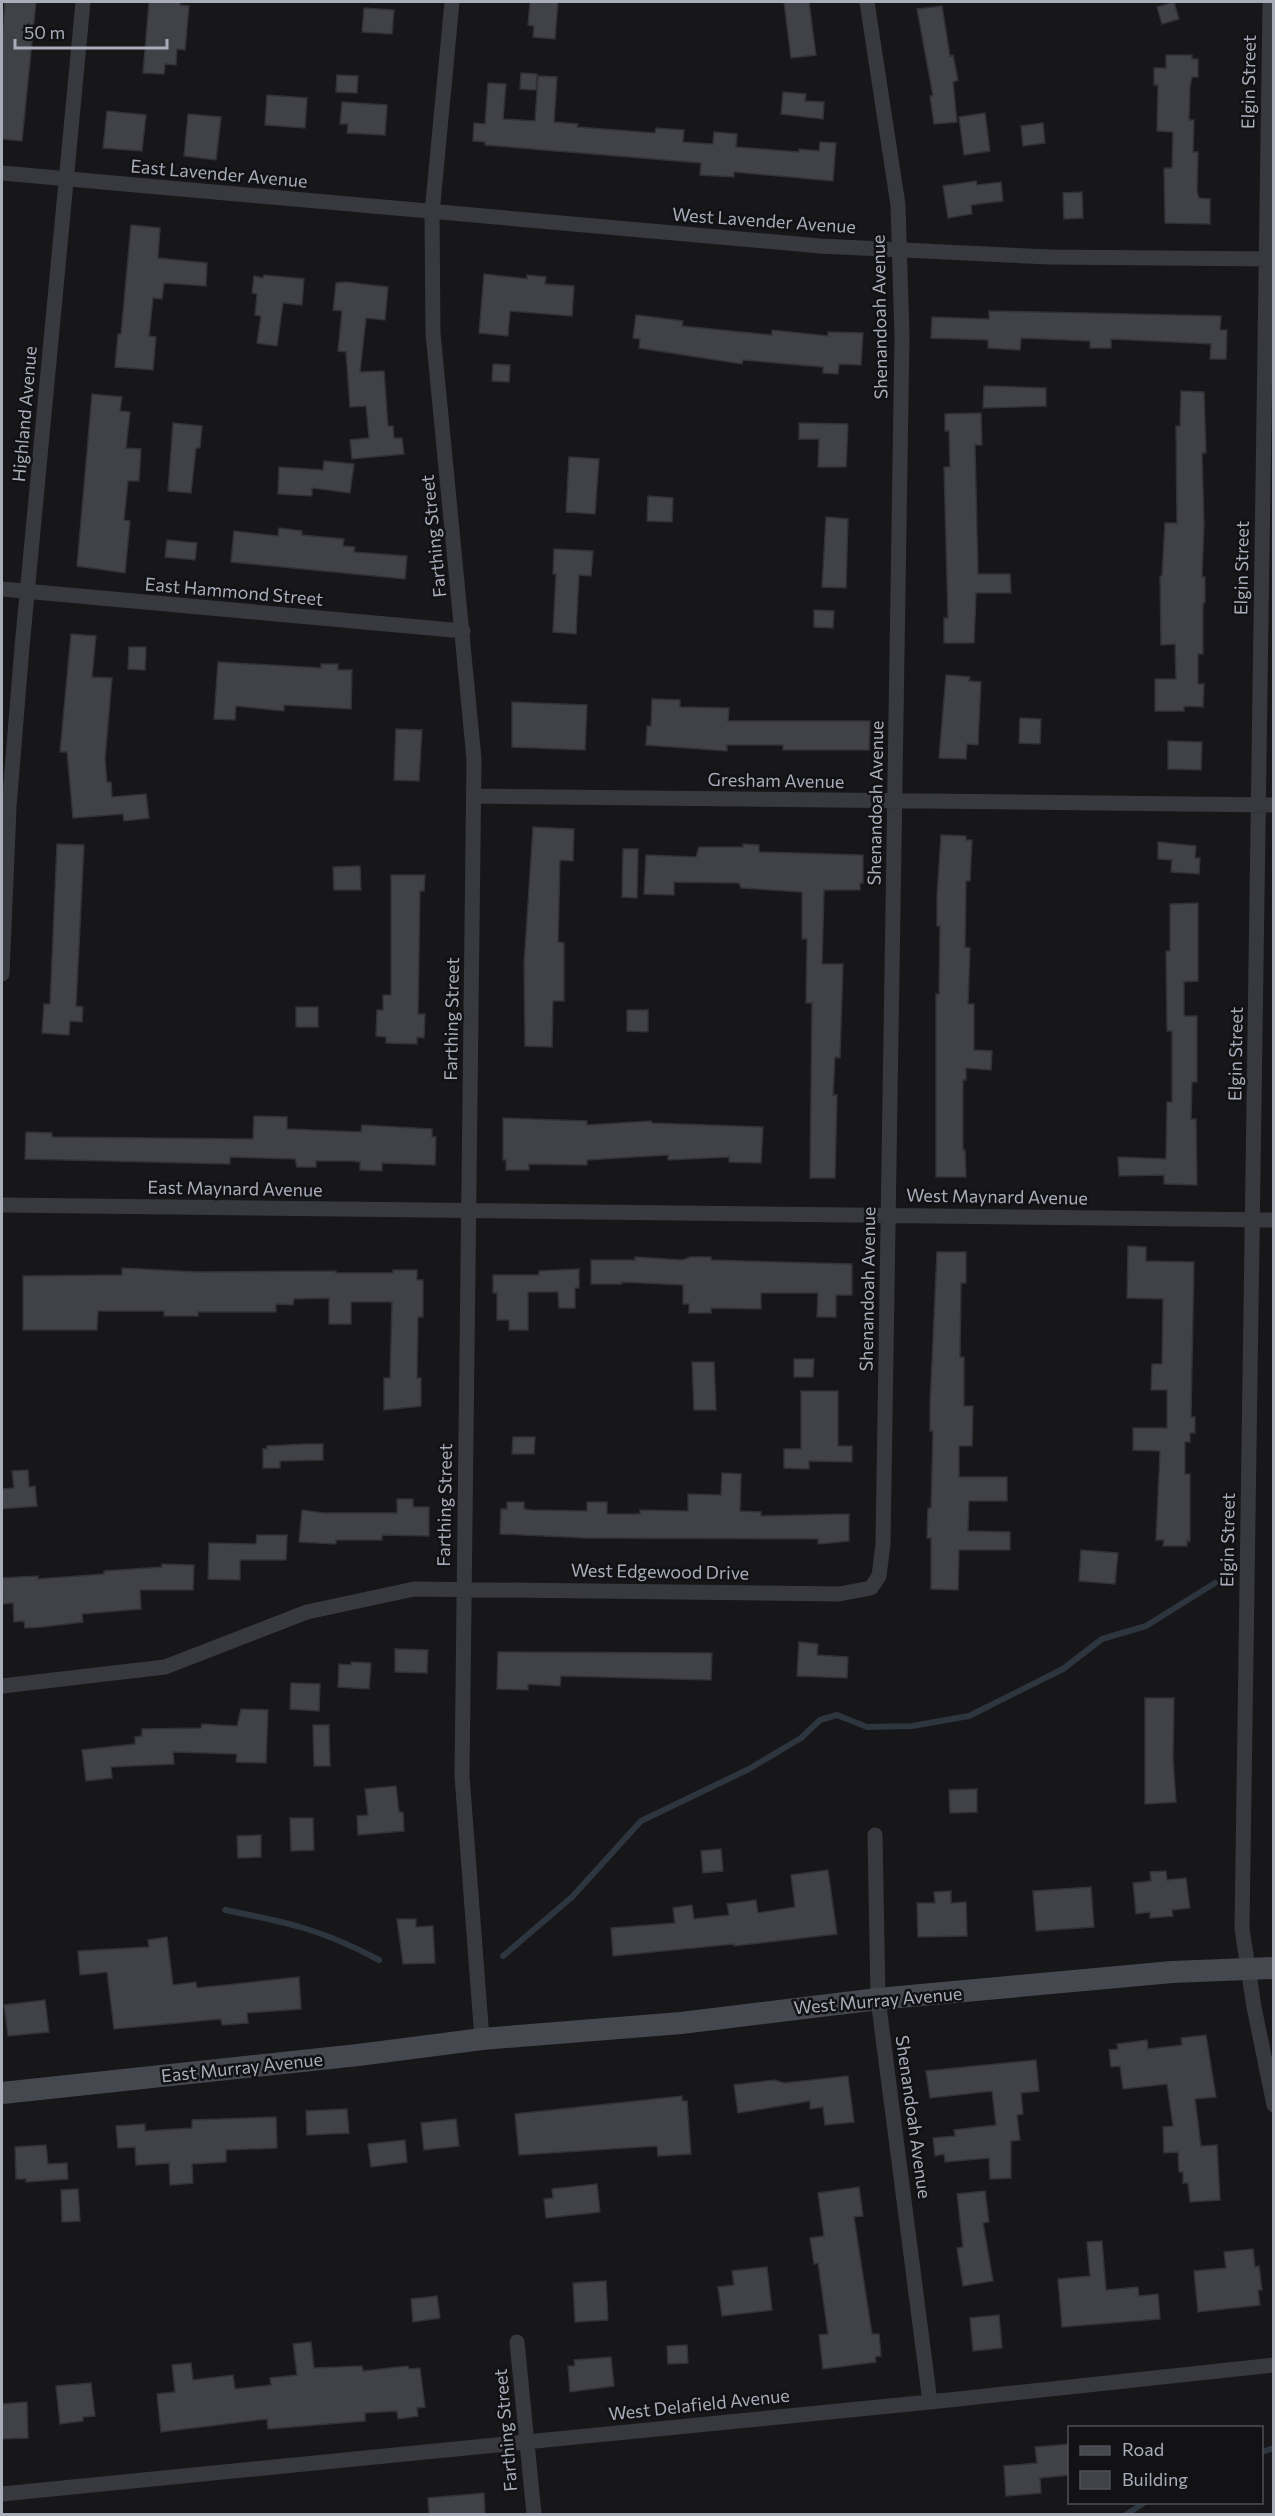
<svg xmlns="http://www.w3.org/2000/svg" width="1275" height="2516" font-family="Commissioner,sans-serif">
	<rect width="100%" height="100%" fill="#17171a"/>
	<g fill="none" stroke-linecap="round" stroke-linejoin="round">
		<path stroke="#2d353e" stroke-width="6" d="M225,1910C286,1922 324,1930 379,1960
			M503,1956L572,1897L641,1821L749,1769L801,1738L820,1720L837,1715L867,1727L912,1726L969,1716L1063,1669L1102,1639L1146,1626L1215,1583
			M1262,2452L1274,2448
			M1127,2514L1145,2502"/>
	</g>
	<path fill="#414247" stroke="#313136" stroke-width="1.5" d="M5,2H36L22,141L2,139V35Z
		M149,2H180V5L189,6L185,50L177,49L176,65L165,64L164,74L143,73Z
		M530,2H558L555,39L533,37L534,26L528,25Z
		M784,2H809L816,55L791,58Z
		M1174,2L1179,19L1162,24L1157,7Z
		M942,6L950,56L953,55L958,80L953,82L957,122L934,124L930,96H933L917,9Z
		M364,8L394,10L392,34L362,32Z
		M1166,55H1192V59H1198V77H1192L1190,86L1189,120H1194L1193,152H1198L1197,192L1199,198L1210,199V224L1165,223L1164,168H1172L1173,132L1157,131L1158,85H1154V68H1166Z
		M521,73L537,74L536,90L520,89Z
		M337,75L358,76L357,93L336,92Z
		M538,76L557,77L554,122L578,124L577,127L655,133L656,128L684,130L683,142L713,144L714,132L737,134L736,147L799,152V149L819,151L820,142L836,143L833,181L734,172V177L700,175L701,163L485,145V142L473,141L474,123L485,124L488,83L506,84L503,119L535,121Z
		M783,92L806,94L805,101L824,102L823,119L781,114Z
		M267,95L307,98L305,128L265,125Z
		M342,102L387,105L385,135L347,133L348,124H340Z
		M107,111L146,115L142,151L103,148Z
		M985,113L990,151L964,155L959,117Z
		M188,114L221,117L216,160L184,156Z
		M1043,123L1045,143L1023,146L1021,126Z
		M976,181L977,185L1001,182L1003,201L971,205L972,214L948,218L943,186Z
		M1082,192L1083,218L1064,219L1063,193Z
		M131,225L160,228L158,258L207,263L206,286L164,283L162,299L153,298L149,336L156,337L153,370L115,367L118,334H121Z
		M484,274L527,279V275L546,277L545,284L574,286L572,316L510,311L508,336L479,333Z
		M264,275L304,279L302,305L283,303L277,346L257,343L261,316L255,315L257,294L252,293L254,276L263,278Z
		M346,282L388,287L385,320L366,318L360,372L384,371L388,426H393L394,438H402L404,454L352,459L350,440L369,438L366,406L350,407L346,352L338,351L342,311L333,310L336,283Z
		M989,311L1221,316L1220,330H1227L1226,359H1210L1211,344L1194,343L1111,339V348H1090V341L1021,338L1020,350L988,348V340L931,338L932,317L989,319Z
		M636,315L683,321L682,326L772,335V330L828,336V332L863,333L861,365L839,364L838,374L823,373V367L743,360L742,364L639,348L640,339L633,338Z
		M493,364L510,365L509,382L492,381Z
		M984,386L1046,388V406L983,408Z
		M1181,391L1204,392L1206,453H1202L1204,524L1202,577H1205V603H1203V654H1198V684H1204L1203,707L1184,706V711H1155V679H1176L1175,644L1161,645L1160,576H1162L1165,523H1177L1176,426H1180Z
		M92,394L122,397L120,411L130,412L126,448L141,449L139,481H128L124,520L130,521L125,573L77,566Z
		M981,413L982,445H975L978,574H1010L1011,593H976L974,643H944V618H948L944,467H950L949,431H945V414Z
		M173,423L202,426L200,448H196L191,493L168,491Z
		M799,423L848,424L846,467H818L819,439H799Z
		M569,457L599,459L595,514L566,512Z
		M324,461L354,464L350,493L312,488V496L278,494L279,467L323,470Z
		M648,496L673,498L672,522L647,521Z
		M826,517L848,519L846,588L822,587Z
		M279,528L302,531V535L344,539L343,546L355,547L354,552L407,556L405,579L231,562L234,531L278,536Z
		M167,540L197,543L195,560L165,557Z
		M554,549L593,551L591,576L579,575L576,634L553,632L556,574H553Z
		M814,610L834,611L833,628L814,627Z
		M71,634L96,636L92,677L112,678L105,759L107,782H111L112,797L146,794L149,818L124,821L123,814L73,818L67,752H60Z
		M129,647H146L145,670L128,669Z
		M218,662L321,668V664H338V670H352L351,709L284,705V711L236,706L235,720L214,719Z
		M946,675L970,677L969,681L981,682L978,745L967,744L966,759L939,758Z
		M652,699L680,700V707L729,708L728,721H870L869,750H783V745H727V751L646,745L647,726H651Z
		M512,702L587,705L585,750L512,747Z
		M1020,718L1041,719L1040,744L1019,743Z
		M396,729L422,730L419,781L394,780Z
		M1168,741L1202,742L1201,770L1168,769Z
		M533,827L574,829L573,861L560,860L558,942L564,943V1001H553L552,1047L525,1046L524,964Z
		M941,835L966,836V840H972L970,881H966L965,947L970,948L968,1004H974V1050L992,1051L991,1070L966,1068V1080H963V1150H965L966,1177H936V994H939L940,926H937V896Z
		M1158,842L1196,846L1195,858H1200L1199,874L1171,872L1172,860L1158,859Z
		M57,844L84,845L76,1006L83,1007L82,1022L70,1021L69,1035L42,1033L44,1004H50Z
		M743,844L759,845V852L863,855V883H860V890H824L822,964H843L840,1058L835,1057L833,1095H837L835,1178H810L812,1003H806L807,939H802V892L741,888L739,883L674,882V895L644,894L646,855L696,857L699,847H743Z
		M623,849H638L637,898L622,897Z
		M360,866L361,890H334L333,867Z
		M391,875H425L424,891H420L418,1014H425L424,1038L417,1037V1044L386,1043V1037L376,1036L377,1010H383V995H391Z
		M1198,903V981L1184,982V1016H1197V1082H1192L1191,1119H1196L1197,1185L1164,1184V1175L1119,1176L1118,1157L1166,1159L1167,1102H1172V1031H1167L1166,951H1170V904Z
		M296,1007H318V1027H296Z
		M627,1010H648V1032L627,1031Z
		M254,1116L287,1117V1129L361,1132L362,1125L432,1129V1137H436L435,1165L382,1163V1171L360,1170V1162L352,1161H316V1167H297L295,1159L230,1157V1164L25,1159L26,1132L52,1133V1137L253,1139Z
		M503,1118L587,1121V1125L651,1121L652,1123L763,1127L761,1163L729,1162V1157L668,1160V1155L587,1160V1165L529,1164V1170H506V1160H503Z
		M1128,1246L1146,1247V1261L1194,1262L1191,1417H1195V1433H1190V1442H1185V1474H1190V1541L1187,1540V1546H1163L1164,1540H1156L1160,1451L1133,1450V1428H1167V1390H1151L1152,1364H1162L1163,1299L1127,1298Z
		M937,1252H966V1283H961L960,1357H964V1406H973L972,1446H959V1477H1007V1501H969L968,1531L1010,1532V1550H959L958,1590L931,1589V1538H927L928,1508H931L933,1431H930V1405Z
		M635,1257L683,1260L690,1257H711V1260L852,1264V1295H836V1317H817L818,1293H761V1309L711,1308V1313H689V1304H683V1285L622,1282V1284H591V1260H635Z
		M122,1268L198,1272L336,1271V1273H393V1270H417V1280H423V1317H418L417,1378H421V1406L384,1410V1378H390L392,1302H351V1324H329V1298L294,1299L293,1305L276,1304V1312H198V1316H164V1311H98L97,1330H23V1276L122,1275Z
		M579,1269V1288H575V1308H559L558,1292H528V1330H509V1320H497V1293H493V1275H539V1271Z
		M794,1359H814L813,1377H794Z
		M692,1362H714L716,1410H694Z
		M801,1391H838V1446H852V1462L809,1461V1469L784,1468V1449H801Z
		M513,1437H535L534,1454H512Z
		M305,1444H323V1460L280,1461V1468H263V1449H267V1446Z
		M28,1470L29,1487L35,1486L37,1506L2,1509V1489L14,1488L12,1471Z
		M722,1473L741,1474L740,1511L761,1512V1516L849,1514V1541L818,1544V1539L586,1538L500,1534L501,1509H507V1502H524V1509L531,1510L587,1511V1502H607V1514H640V1510L688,1511V1494L721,1495Z
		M397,1499H413V1507H429V1536L382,1535V1540H336V1544L299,1542L302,1510L323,1513H397Z
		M257,1535H287L286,1560H240V1580L208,1579L209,1543L256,1544Z
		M1081,1550L1118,1553L1115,1584L1079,1581Z
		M162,1564L194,1565L193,1590H140L141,1609L82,1614L83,1622L42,1627L25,1628L24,1621L14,1622L13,1603L3,1604L2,1578L38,1576V1579L104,1574V1571L162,1567Z
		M799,1642L818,1644L817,1655L848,1657L847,1678L797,1676Z
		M395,1649L428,1650L427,1673L395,1672Z
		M498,1652L712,1653L711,1680L561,1676L560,1686L528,1684V1690L497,1689Z
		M351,1662L371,1663L369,1689L338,1687L339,1664L351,1665Z
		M291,1683L320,1684L319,1711L290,1709Z
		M1145,1698H1174L1173,1759L1176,1802L1145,1804Z
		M241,1709L268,1710L266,1763L236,1762L237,1754L173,1752L174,1764L111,1767L112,1778L86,1781L82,1750L135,1744V1737L142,1736V1729L201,1728L202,1724L237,1726Z
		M313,1725H329L330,1766H314Z
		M396,1786L399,1812H403L404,1831L358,1835L357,1816L368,1815L365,1789Z
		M977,1789V1812L950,1813L949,1790Z
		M290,1818H313L314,1850L291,1851Z
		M261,1835V1857L238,1858L237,1836Z
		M721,1849L723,1871L703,1873L701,1851Z
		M828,1870L837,1934L734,1946V1944L613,1956L611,1928L675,1923L673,1908L692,1905L694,1919L729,1915L727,1904L756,1900L758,1913L795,1907L791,1875Z
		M1166,1871L1167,1880L1186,1878L1190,1908L1172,1910L1173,1916L1150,1918V1912L1136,1914L1133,1883L1151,1881L1150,1872Z
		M1091,1887L1094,1927L1036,1931L1033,1891Z
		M951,1891V1903L966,1902L967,1936L918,1937L917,1903H935L934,1892Z
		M397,1919H416V1927L433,1926L435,1963L403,1964Z
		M167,1937L173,1985L196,1982L197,1988L299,1977L301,2009L247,2013L248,2023L222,2025L221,2019L114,2029L107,1972L80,1975L78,1951L149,1947L148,1940Z
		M45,2000L49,2032L8,2036L4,2005Z
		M1206,2035L1216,2097L1195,2099L1201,2146L1217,2145L1220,2200L1190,2202L1188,2183H1183V2172H1179L1178,2152L1164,2153L1163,2127L1173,2126L1167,2084L1123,2089L1120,2066L1111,2067L1109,2050L1118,2049L1117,2044L1147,2040L1148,2049L1182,2045L1181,2038Z
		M1036,2060L1039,2091L1021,2093L1023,2114L1017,2115L1020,2140L1011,2141V2178L990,2179L989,2158L945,2162L944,2154L935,2156L933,2138L955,2136L954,2130L996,2125L992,2091L930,2098L926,2071Z
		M848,2076L854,2122L825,2125L823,2107L810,2109V2101L738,2113L734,2085L774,2080L784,2083Z
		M682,2096V2101H687L691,2154L658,2156L657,2146L519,2155L515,2114Z
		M347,2109L349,2133L307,2135L306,2111Z
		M276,2117L277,2148L226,2150V2162L192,2164L193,2183L170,2185L169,2163L136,2165L135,2147L118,2148L116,2126L145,2124V2131L192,2128V2120Z
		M456,2119L459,2146L424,2150L421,2123Z
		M405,2140L407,2162L371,2167L368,2144Z
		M46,2145L48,2164L67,2163L68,2179L26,2182V2179H16L15,2147Z
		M597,2184L600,2212L546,2218L544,2199L553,2198L552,2189Z
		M859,2187L863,2216L854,2217L872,2334H879L881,2356L875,2357L876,2362L823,2369L819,2335L828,2334L818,2263L814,2264L810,2238L824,2236L818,2193Z
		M78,2189L80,2221L62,2222L61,2190Z
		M985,2191L989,2222L983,2223L993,2281L963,2286L957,2248L963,2247L957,2194Z
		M1102,2241L1106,2290L1138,2287L1139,2296L1158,2294L1160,2319L1062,2327L1058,2279L1090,2276L1087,2242Z
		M1253,2249L1255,2267L1259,2266L1262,2290H1258L1260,2305L1198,2312L1194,2271L1226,2268L1224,2252Z
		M767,2267L772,2310L722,2316L718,2287L734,2285L732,2271Z
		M606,2281L608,2320L575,2322L573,2283Z
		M437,2296L440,2318L413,2322L411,2299Z
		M999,2315L1002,2348L973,2351L970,2318Z
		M311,2342L314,2368L362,2366L363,2371L408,2366L409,2369L420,2368L425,2407L417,2408L418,2416L398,2419L397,2411L365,2413V2421L268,2429L267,2419L161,2432L157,2394L175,2392L172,2365L191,2363L193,2380L233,2375L235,2389L271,2385L270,2378L297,2375L293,2344Z
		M687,2345L688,2363L668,2364L667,2346Z
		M611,2357L614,2386L570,2392L568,2366H575L574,2360Z
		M91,2383L95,2416L83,2417V2421L60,2424L56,2386Z
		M27,2402L28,2438L2,2439V2404Z
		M1070,2444V2475L1040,2478L1041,2493L1006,2496L1004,2466L1037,2463L1035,2447Z
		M484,2493L485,2514H429L428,2498Z"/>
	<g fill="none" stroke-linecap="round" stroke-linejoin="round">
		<path stroke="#38393f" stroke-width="15" d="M452,2L432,213L433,333L474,759L462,1776L482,2039
			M1270,2L1242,1929L1254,2007L1274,2105
			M2,173L820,246L1049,257L1274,259
			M2,589L463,631
			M474,796L1274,805
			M2,974L9,807L22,647L83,2
			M2,1205L1274,1220
			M2,1686L165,1667L307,1612L414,1589L839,1594L871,1588L879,1576L883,1544L902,336L898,205L867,2
			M875,1835L878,1999L930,2402
			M517,2342L534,2514
			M2,2494L930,2402L1274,2365"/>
		<path stroke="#46484f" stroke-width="22" d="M2,2093L358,2055L482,2039L681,2023L878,1999L1172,1972L1274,1968"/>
	</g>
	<g text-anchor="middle" stroke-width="5" stroke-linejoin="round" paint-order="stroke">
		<g font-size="18" fill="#a9adba" stroke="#121215">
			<text transform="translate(1249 82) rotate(-89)" y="6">Elgin Street</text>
			<text transform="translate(219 174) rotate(5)" y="6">East Lavender Avenue</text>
			<text transform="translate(764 221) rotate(4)" y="6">West Lavender Avenue</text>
			<text transform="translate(880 317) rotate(-91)" y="6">Shenandoah Avenue</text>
			<text transform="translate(25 414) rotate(-85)" y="6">Highland Avenue</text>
			<text transform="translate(434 536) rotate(-96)" y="6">Farthing Street</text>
			<text transform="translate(1242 568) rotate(-89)" y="6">Elgin Street</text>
			<text transform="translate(234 592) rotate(5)" y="6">East Hammond Street</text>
			<text transform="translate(776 781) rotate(1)" y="6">Gresham Avenue</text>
			<text transform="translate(876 803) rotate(-89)" y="6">Shenandoah Avenue</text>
			<text transform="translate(452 1019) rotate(-89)" y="6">Farthing Street</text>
			<text transform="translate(1236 1054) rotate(-89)" y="6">Elgin Street</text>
			<text transform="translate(235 1189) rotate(1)" y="6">East Maynard Avenue</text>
			<text transform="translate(997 1197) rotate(1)" y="6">West Maynard Avenue</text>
			<text transform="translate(868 1289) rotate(-89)" y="6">Shenandoah Avenue</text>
			<text transform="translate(445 1505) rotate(-89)" y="6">Farthing Street</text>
			<text transform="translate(1228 1540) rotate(-89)" y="6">Elgin Street</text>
			<text transform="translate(660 1572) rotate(1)" y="6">West Edgewood Drive</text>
			<text transform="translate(878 2001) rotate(-5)" y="6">West Murray Avenue</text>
			<text transform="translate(242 2068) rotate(-6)" y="6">East Murray Avenue</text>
			<text transform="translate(913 2117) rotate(82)" y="6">Shenandoah Avenue</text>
			<text transform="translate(699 2405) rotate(-6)" y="6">West Delafield Avenue</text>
			<text transform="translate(506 2430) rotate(-95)" y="6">Farthing Street</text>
		</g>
	</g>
	<rect width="1275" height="2516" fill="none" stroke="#a9adba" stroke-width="6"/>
	<rect x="1068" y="2426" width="195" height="78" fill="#121215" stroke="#4e5057" stroke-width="1.5"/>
	<rect x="1080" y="2446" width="30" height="9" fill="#46484f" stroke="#4e5057" stroke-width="1.5"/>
	<text x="1122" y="2456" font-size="18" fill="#a9adba">Road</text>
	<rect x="1080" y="2471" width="30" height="18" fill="#414247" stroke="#4e5057" stroke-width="1.5"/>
	<text x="1122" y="2486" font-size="18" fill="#a9adba">Building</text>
	<path d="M15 39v9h152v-9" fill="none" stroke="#a9adba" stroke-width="3"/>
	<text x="24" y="39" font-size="18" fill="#a9adba" stroke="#121215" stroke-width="4.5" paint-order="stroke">50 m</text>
</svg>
